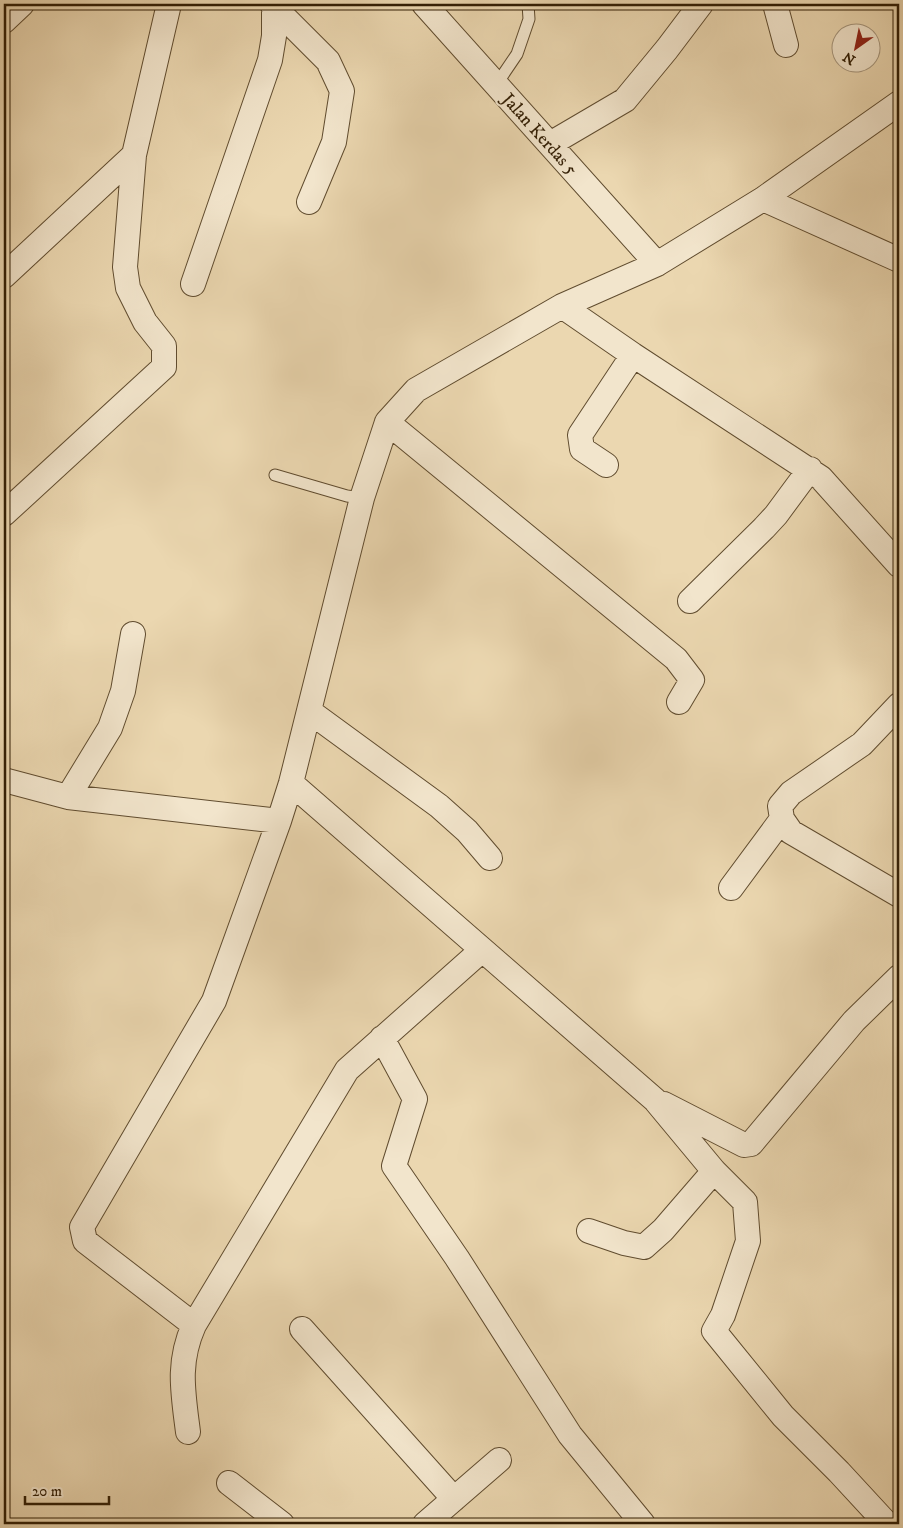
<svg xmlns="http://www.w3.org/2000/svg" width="903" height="1528" font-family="'IM FELL DW Pica',serif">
	<rect width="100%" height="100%" fill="#ebd7b0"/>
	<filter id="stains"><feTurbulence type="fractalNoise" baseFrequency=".004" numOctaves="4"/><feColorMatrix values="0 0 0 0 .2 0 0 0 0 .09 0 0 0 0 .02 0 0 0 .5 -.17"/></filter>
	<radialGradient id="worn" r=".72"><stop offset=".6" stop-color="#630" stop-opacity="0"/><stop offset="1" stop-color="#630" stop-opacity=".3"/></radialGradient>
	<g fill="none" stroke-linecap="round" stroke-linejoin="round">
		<g stroke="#604c2f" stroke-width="13">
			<path id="lane" d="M496,85L517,54L529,19L528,4
				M275,475L347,496L362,498"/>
		</g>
		<g stroke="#604c2f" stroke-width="26">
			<path id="street" d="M424,4L657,264
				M775,4L786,45
				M273,6L328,61L342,91L334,142L309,202
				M4,21L22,4
				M550,144L625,100L667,49L701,4
				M763,199L899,260
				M4,276L134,155
				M193,284L270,60L274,36V4
				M562,306L633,355L821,478L899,565
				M387,422L676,659L692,680L679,702
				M606,465L582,449L580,435L633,355
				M4,514L164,367V346L145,322L128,288L125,267L134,155L169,4
				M690,601L764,528L776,515L810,469
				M309,711L439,806L467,831L490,858
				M4,780L68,797L279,821
				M291,783L655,1100L714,1171L745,1202L748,1241L723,1315L714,1331L783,1416L839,1472L887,1524
				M68,797L110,728L123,691L133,634
				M782,819L791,832L899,895
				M731,888L782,819L780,806L791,793L862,744L899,705
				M382,1038L415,1099L394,1166L457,1258L570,1435L643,1524
				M664,1104L744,1145L751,1144L854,1021L899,977
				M589,1231L624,1243L644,1247L663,1230L714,1171
				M194,1325L85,1241L82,1227L214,1001L279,821L291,783L362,498L387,422L416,390L562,306L657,264L763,199L899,103
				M302,1329L454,1499
				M188,1432C183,1392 177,1363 194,1325L347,1070L482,950
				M229,1483L282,1524
				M425,1524L499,1460"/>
		</g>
		<use href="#lane" stroke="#f2e5cc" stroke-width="11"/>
		<use href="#street" stroke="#f2e5cc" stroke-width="24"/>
	</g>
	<g text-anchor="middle" stroke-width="4" stroke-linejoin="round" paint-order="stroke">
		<g font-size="18" fill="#321e04" stroke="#f2e5cc">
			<text transform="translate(540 134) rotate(48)" y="6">Jalan Kerdas 5</text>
		</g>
	</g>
	<rect width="903" height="1528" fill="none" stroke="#ebd7b0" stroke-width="20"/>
	<rect x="5" y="5" width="893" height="1518" fill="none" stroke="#321e04" stroke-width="2.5"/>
	<rect x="10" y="10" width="883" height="1508" fill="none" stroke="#321e04"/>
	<g transform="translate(856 48) rotate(213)"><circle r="24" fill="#f2e5cc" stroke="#a5957c"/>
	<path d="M0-4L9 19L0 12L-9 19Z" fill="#8f2418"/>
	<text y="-8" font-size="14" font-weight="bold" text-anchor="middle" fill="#321e04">N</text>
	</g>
	<path d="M25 1496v8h84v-8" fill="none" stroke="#321e04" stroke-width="2.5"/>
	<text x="32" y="1496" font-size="15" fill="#321e04" stroke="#f2e5cc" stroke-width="4" paint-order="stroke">20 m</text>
	<rect width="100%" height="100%" filter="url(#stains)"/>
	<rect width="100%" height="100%" fill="url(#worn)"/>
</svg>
